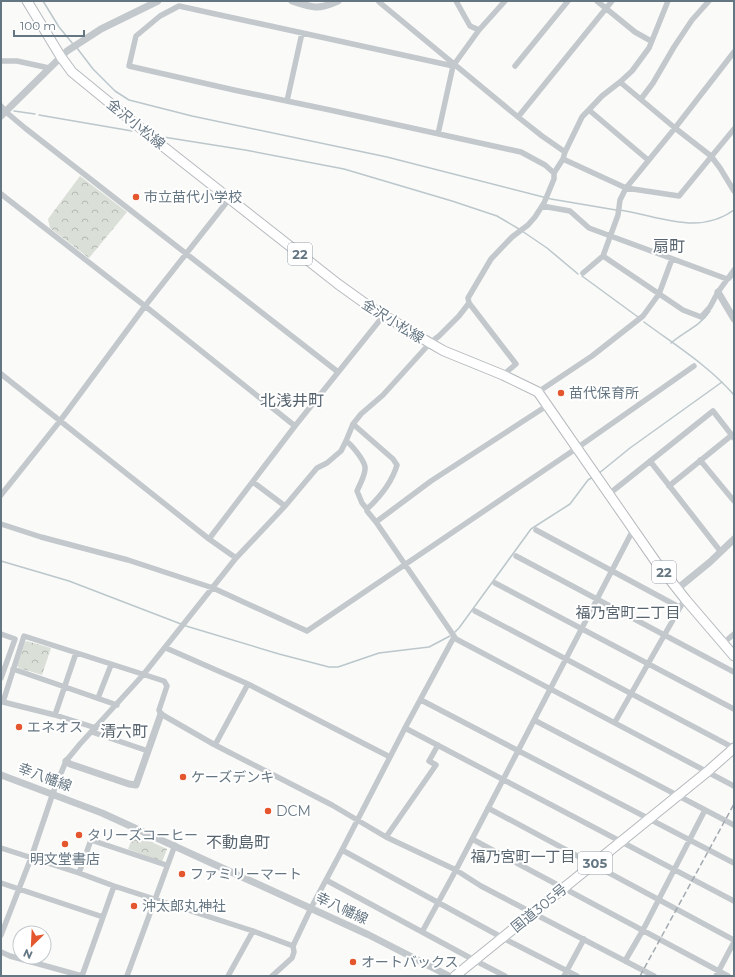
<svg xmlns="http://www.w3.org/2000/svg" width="735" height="977" font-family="Montserrat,'Noto Sans JP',sans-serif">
	<defs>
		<pattern id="park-crowns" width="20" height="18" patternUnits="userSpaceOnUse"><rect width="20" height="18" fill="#dadfd7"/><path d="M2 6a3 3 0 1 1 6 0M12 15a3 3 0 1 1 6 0" fill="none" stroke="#b4b9b4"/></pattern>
	</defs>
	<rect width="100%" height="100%" fill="#fafaf8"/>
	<path fill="url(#park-crowns)" d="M80,176L127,212L89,258L50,228L48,219Z
		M27,641L51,648L42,675L19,668L17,666L25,642Z
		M134,834L167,849L162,862L128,849Z"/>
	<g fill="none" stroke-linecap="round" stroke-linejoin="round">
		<path stroke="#bbc7cb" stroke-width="1.5" d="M43,1L59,27L73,44
			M77,48L93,69L115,91L129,100L192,116L387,157L551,199L616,210
			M14,111L35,114
			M39,115L132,131
			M157,136L245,150L344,169L452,201L497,216L519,229
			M620,210C660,216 698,236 734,210
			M522,231L547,248L578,274
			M582,276L638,317
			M730,280L734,275
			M644,322C675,345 709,366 734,395
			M671,343C684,332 701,325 710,311
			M598,474L630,448L722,382
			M1,561L69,581L181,624
			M186,626L279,654L329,667H338L379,653L429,647L450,636
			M454,633L459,628L531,529L570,504L588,480L593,477"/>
		<g stroke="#b5babe" stroke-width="11">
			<path id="primary" d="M27,1L61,57L72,72L160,144L338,284L370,307L430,343L444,351L503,375L538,392L656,562L686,600L734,656"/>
		</g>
		<g stroke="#b4b9bd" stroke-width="11">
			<path id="trunk" d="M455,976L707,772L734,748"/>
		</g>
		<path stroke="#c3c8cc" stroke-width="5.5" d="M456,1L470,26L479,30
			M597,1L635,32L651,41
			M379,2L518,117L542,136L565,152
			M1,61H17L49,68
			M453,66L179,6L160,16L136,36L129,66L234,90L330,110L521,152L545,165L554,173
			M515,66L568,1
			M620,82L675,128L711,156L720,168L734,191
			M641,99L653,83L674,47L692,20L709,1
			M287,101L302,33
			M1,106L6,112L25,128L338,372
			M589,110L648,160
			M518,117L612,1
			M438,134L453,66L479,30L505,1
			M563,159L626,188L679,196L734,129
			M1,194L145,306L295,426
			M542,206L570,211L589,228L727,279
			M603,256L683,310L701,317L710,307L718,292L734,270
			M583,273L603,256L618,215L620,200L626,188L675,128L734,52
			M1,374L209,539L236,558
			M503,375L516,364L469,303L468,298L491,259L512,237L528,225L535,217L544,203L554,179V173L563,159L565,152L582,117L602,96L620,82L632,71L649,48L668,1
			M538,392L592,356L643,316L659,294L672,259
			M353,424L393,459L397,465C392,482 380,497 367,509
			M346,441C352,445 364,460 365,467C366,474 360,484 357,491L362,503L367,509V511L376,522L456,639L734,786
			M700,460L734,501
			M650,461L721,552
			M253,482L285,506
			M669,486L732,435
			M609,494L713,411L734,438
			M1,495L60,421L145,306L230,198
			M376,522L431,481L548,405
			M1,524L41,537L128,560L213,588L307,631L577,448L694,366
			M536,530L679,607
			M209,539L295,426L384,315
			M516,556L734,672
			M495,583L734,709
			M475,611L734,748
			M1,634L15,639L1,678
			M722,644L734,634
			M166,648L248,684L390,757
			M13,669L117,705
			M98,698L111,665
			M421,700L734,863
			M55,715L76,653
			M534,720L734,825
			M615,722L682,604
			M96,728L55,715L3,702L24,636L164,681L167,686L159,710L161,714L215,745L332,805L386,837L456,870L481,886L654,976
			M405,728L734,901
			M92,732L148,751
			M215,745L248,684
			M488,808L734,940
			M386,837L436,765L429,761L438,745
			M472,839L728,976
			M1,848L79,873L114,886L253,931L293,946
			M342,850L503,938L577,976
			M79,873L91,840L166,865
			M326,880L474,960L505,976
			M1,883L103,917L82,976
			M103,917L114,886
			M422,932L456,870L633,530
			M1,935L31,858L53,793L66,761L80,744L143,675L236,558L285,506L317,468L327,463L341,451L346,441L353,424L361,414L383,395L430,343L439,336L459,316L469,303
			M1,952L10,956L82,976
			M625,961L643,930L705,810
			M127,976L175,845
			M228,976L253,931
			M272,976L292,958L294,952L293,946L311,908L342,850L405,728L454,637
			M564,976L584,939
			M716,976L734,942"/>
		<path stroke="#c3c8cc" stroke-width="7" d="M292,1C313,8 318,10 338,1
			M1,116L67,51L101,29L158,1
			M718,292L734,319
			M677,589L710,562L734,539
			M66,761L70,764L129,784L136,785L161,714
			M1,775L102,813L369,935L449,976"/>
		<use href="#primary" stroke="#fff" stroke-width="9"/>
		<use href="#trunk" stroke="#fff" stroke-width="9"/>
		<path stroke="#a2aab0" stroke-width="1.5" stroke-dasharray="6 3" stroke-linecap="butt" d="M640,976L734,804"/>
	</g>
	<g fill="#e4572e" stroke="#fff" stroke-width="1.5">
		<circle cx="136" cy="197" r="4"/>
		<circle cx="561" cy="393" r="4"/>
		<circle cx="19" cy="727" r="4"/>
		<circle cx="183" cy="777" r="4"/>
		<circle cx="268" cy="811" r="4"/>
		<circle cx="79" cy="835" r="4"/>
		<circle cx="65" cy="844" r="4"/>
		<circle cx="182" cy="874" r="4"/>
		<circle cx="134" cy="906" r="4"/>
		<circle cx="353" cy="962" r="4"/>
	</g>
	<g text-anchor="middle" stroke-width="4" stroke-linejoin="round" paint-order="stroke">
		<g fill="#fff" stroke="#939fa8" stroke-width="1">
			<rect x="288" y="243" width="24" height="22" rx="3"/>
			<rect x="652" y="561" width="24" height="22" rx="3"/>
			<rect x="578" y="852" width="34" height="22" rx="3"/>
		</g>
		<g font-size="13" font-weight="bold" fill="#657683">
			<text x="300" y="259">22</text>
			<text x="664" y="577">22</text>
			<text x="595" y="868">305</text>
		</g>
		<g font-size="14" fill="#657683" stroke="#fff">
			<text transform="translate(136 124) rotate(39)" y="5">金沢小松線</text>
			<text transform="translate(393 321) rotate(32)" y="5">金沢小松線</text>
			<text transform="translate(45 777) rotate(20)" y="5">幸八幡線</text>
			<text transform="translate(342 908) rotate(25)" y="5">幸八幡線</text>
			<text transform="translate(539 908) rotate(-39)" y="5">国道305号</text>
		</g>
		<g font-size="14" fill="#657683" stroke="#fff" text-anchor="start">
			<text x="144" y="202">市立苗代小学校</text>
			<text x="569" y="398">苗代保育所</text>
			<text x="27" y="732">エネオス</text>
			<text x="191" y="782">ケーズデンキ</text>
			<text x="276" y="816">DCM</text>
			<text x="87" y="840">タリーズコーヒー</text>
			<text x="65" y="864" text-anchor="middle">明文堂書店</text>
			<text x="190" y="879">ファミリーマート</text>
			<text x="142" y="911">沖太郎丸神社</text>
			<text x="361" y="967">オートバックス</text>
		</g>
		<g font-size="15" fill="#57646e" stroke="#fff">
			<text x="628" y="618">福乃宮町二丁目</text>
			<text x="523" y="862">福乃宮町一丁目</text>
		</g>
		<g font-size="16" fill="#57646e" stroke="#fff">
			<text x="669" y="252">扇町</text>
			<text x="292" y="406">北浅井町</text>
			<text x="124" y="737">清六町</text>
			<text x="238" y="848">不動島町</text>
		</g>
	</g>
	<rect width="735" height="977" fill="none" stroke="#657683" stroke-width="4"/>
	<g transform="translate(32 945) rotate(204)"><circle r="19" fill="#ffffff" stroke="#c1c8cd"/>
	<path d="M0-3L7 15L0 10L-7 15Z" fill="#e4572e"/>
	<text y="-6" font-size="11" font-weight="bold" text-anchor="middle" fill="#657683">N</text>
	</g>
	<path d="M14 30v6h70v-6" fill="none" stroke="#657683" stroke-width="2"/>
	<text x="20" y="30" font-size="12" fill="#657683" stroke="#ffffff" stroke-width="3" paint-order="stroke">100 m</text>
</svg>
